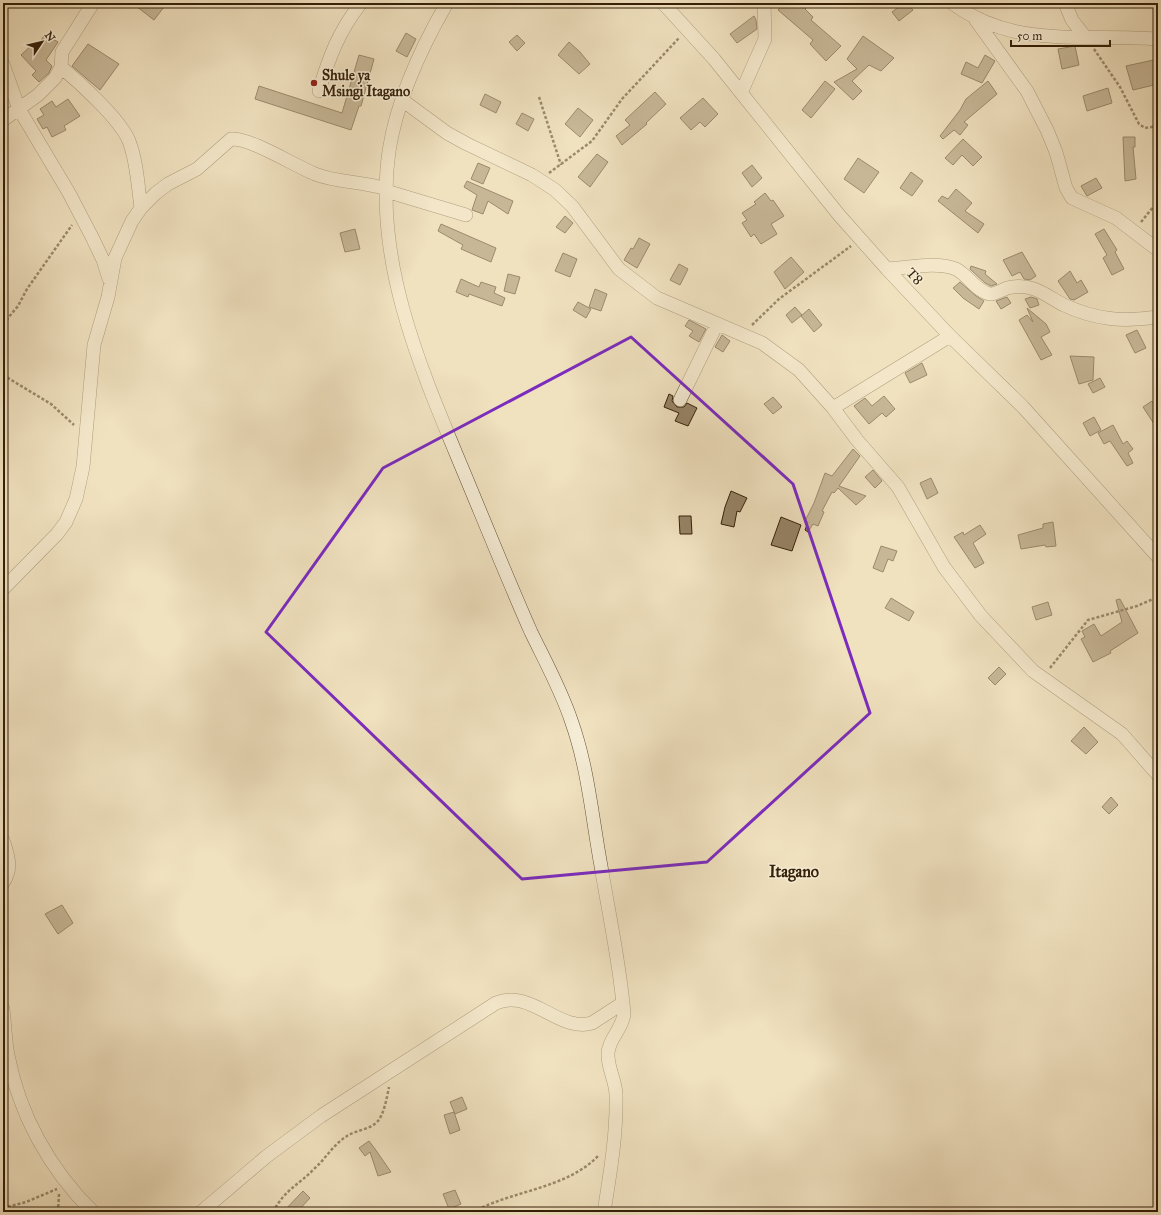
<svg xmlns="http://www.w3.org/2000/svg" width="1161" height="1215" font-family="'IM FELL Great Primer',serif">
	<rect width="100%" height="100%" fill="#f0e1bf"/>
	<filter id="stains"><feTurbulence type="fractalNoise" baseFrequency=".005" numOctaves="4"/><feColorMatrix values="0 0 0 0 .2 0 0 0 0 .09 0 0 0 0 .02 0 0 0 .5 -.17"/></filter>
	<radialGradient id="worn" r=".72"><stop offset=".6" stop-color="#630" stop-opacity="0"/><stop offset="1" stop-color="#630" stop-opacity=".3"/></radialGradient>
	<path fill="#968467" stroke="#341f07" d="M132,3H167L154,20Z
		M784,3H811L805,9L813,17L811,20L841,46L826,61L810,44L813,40L778,10Z
		M904,3H907L913,10L899,21L892,12Z
		M754,16L756,20L757,29L737,43L730,34Z
		M406,33L416,39L407,57L396,51Z
		M45,34L58,42L46,60L52,66L49,73L39,82L32,75L36,71L21,55L34,43L37,47Z
		M517,35L525,43L517,51L509,42Z
		M863,36L894,58L881,71L869,65L852,81L862,91L853,100L834,82L857,69L847,59Z
		M569,42L580,52L590,64L579,74L558,55Z
		M88,44L119,64L100,90L72,66Z
		M1075,46L1079,65L1062,69L1058,49Z
		M359,55L374,59L361,106H359L351,130L255,99L259,86L342,113Z
		M985,55L995,61L982,83L961,74L966,62L978,68Z
		M1158,59V84L1133,90L1126,66Z
		M825,81L835,89L811,118L802,110Z
		M988,81L997,94L964,122L968,125L960,135L954,130L943,139L940,136L960,110L966,99Z
		M1108,88L1112,103L1087,111L1083,96Z
		M655,92L666,104L646,123L647,124L622,145L616,136L630,125L625,120Z
		M485,94L501,102L496,113L480,105Z
		M703,98L718,114L705,127L700,122L691,130L680,118Z
		M68,99L80,116L64,126L66,130L52,137L47,127L43,129L37,119L44,115L40,109L52,101L56,107Z
		M578,108L593,120L580,137L565,124Z
		M522,113L534,119L528,131L516,124Z
		M1123,137H1135V147H1133L1136,179L1125,181Z
		M963,139L982,157L973,166L962,155L953,165L945,158Z
		M597,154L608,162L590,187L578,177Z
		M858,158L879,172L864,193L844,179Z
		M478,163L490,168L483,184L471,179Z
		M752,165L762,178L752,187L742,173Z
		M911,172L923,181L912,196L900,188Z
		M1096,178L1102,188L1087,196L1081,186Z
		M467,181L513,201L508,214L488,201L483,214L472,210L477,195L464,187Z
		M956,189L972,203L965,211L984,224L978,233L938,201L942,196L948,199Z
		M765,193L771,201L773,200L784,216L771,224L777,234L761,244L754,234L751,237L742,223L747,220L742,213L756,204L754,202Z
		M565,216L573,223L565,233L556,227Z
		M441,224L496,248L491,262L461,249L463,245L438,231Z
		M355,229L360,249L345,252L340,233Z
		M1104,229L1117,250L1115,252L1124,269L1112,275L1103,258L1107,255L1095,234Z
		M639,238L650,244L637,268L624,260L631,248L633,249Z
		M1022,252L1036,276L1030,280L1024,279L1020,272L1012,276L1003,260Z
		M563,253L577,259L570,277L555,271Z
		M791,257L804,272L785,289L774,272Z
		M679,264L688,269L680,285L670,280Z
		M971,266L986,271L985,274L997,284L991,286L985,283L970,269Z
		M1070,271L1077,283L1081,280L1088,292L1074,300L1070,299L1058,281Z
		M508,274L520,277L515,294L504,291Z
		M461,279L479,287L481,282L496,287L494,293L505,298L502,306L469,294L468,297L456,292Z
		M960,282L976,296L984,301L979,309L963,298L953,288Z
		M595,289L607,294L601,311L589,307Z
		M1007,297L1011,303L1001,309L996,301Z
		M1031,297L1037,299L1039,305L1030,308L1025,299Z
		M578,302L591,309L586,318L573,310Z
		M795,307L802,315L792,323L786,315Z
		M1027,308L1046,324L1050,332L1041,337L1052,355L1041,360L1019,320L1027,315L1033,322Z
		M809,309L822,325L814,332L801,316Z
		M689,320L706,329L699,342L689,336L693,331L685,326Z
		M1137,330L1146,348L1135,353L1126,335Z
		M722,335L730,341L723,352L715,347Z
		M1070,356L1094,357L1093,380L1079,384Z
		M922,363L927,375L910,383L905,373Z
		M1100,378L1105,387L1093,393L1088,384Z
		M669,394L673,396L672,401L677,407H684L687,403L697,408L688,426L675,421L679,413L664,407Z
		M884,396L895,409L886,417L882,413L869,424L854,406L865,398L872,406Z
		M773,397L782,407L773,414L764,404Z
		M1152,401L1158,411V430L1143,407Z
		M1094,417L1101,430L1090,436L1083,423Z
		M1113,425L1123,444L1127,441L1133,449L1128,453L1133,463L1127,466L1110,441L1104,444L1098,433Z
		M853,449L860,456L839,486L866,496L856,505L838,488L834,493L832,492L822,511L824,512L818,526L813,524L808,532L805,530L808,522L805,521L814,503L825,473L832,476Z
		M873,470L882,481L875,488L865,477Z
		M931,478L938,493L927,499L920,483Z
		M731,491L747,498L740,512L737,511L734,527L721,524L725,507Z
		M679,516H691L692,534H680Z
		M781,517L801,525L792,551L771,545Z
		M1053,522L1056,546L1046,547L1045,545L1021,549L1018,535L1043,528V524Z
		M980,525L986,534L973,543L984,563L975,568L954,537L963,532L964,535Z
		M881,546L897,551L893,561L888,559L883,572L873,568Z
		M891,598L914,612L909,621L885,608Z
		M1120,599L1138,633L1110,651L1111,653L1093,662L1081,639L1085,637L1082,631L1094,624L1101,636L1122,622L1116,600Z
		M1048,602L1052,615L1036,620L1032,607Z
		M999,667L1006,674L995,685L988,678Z
		M1084,727L1098,742L1086,754L1071,741Z
		M1111,797L1118,805L1109,814L1102,807Z
		M62,905L73,923L58,934L45,914Z
		M462,1097L467,1109L455,1114L450,1102Z
		M454,1112L460,1130L450,1134L444,1115Z
		M369,1141L375,1149L391,1172L378,1176L370,1152L365,1156L359,1148Z
		M455,1190L461,1204L449,1209L443,1194Z
		M303,1191L310,1198L297,1212H283Z"/>
	<g fill="none" stroke-linecap="round" stroke-linejoin="round">
		<g stroke="#635035" stroke-width="14">
			<path id="minor" d="M447,3C421,48 397,99 389,151C373,263 423,374 465,475C487,528 508,580 531,632C545,661 561,690 571,720C588,767 592,817 601,866C609,915 620,964 624,1014C622,1030 609,1038 608,1053C607,1067 616,1081 616,1095C617,1134 610,1174 604,1212
				M663,3L714,59L839,215L887,269L950,336L1023,407L1158,557
				M952,3C1015,50 1085,33 1158,39
				M1065,3L1072,20L1086,38
				M975,19L1027,91L1047,130L1056,152L1066,188L1072,198L1116,218L1158,250
				M3,64L19,109L69,193L92,237L103,260L109,279
				M61,67C79,82 120,119 129,141C137,162 138,186 141,208
				M319,91C329,57 339,31 361,3
				M741,93L765,39L764,3
				M402,100L447,133L467,144L532,175L555,190L572,206L619,269L657,298L762,343L799,370L833,408L857,440L898,487L944,567L981,616L1033,671L1122,734L1158,775
				M3,120L38,95L55,78L61,67L62,52L93,3
				M386,191L466,215
				M887,269C908,268 936,261 956,269C968,275 977,292 990,294C996,294 1002,290 1007,288C1015,286 1026,286 1034,289C1045,293 1054,300 1064,305C1096,320 1123,322 1158,317
				M680,400L717,324
				M833,408L950,336
				M3,589L57,534L66,522L76,499L83,467L94,345L108,297L115,258L132,221L141,208L156,193L168,184L197,169L231,139C249,137 295,166 315,174C338,183 362,181 386,189
				M3,840C8,856 13,868 3,883
				M3,1009C5,1025 5,1040 8,1055C19,1114 50,1170 93,1212
				M201,1212L267,1156L321,1116L496,1003C531,988 559,1033 592,1023L623,1003"/>
		</g>
		<path stroke="#341f07" stroke-width="2.5" stroke-dasharray="3 2" stroke-linecap="butt" d="M1094,49L1120,87L1139,124L1145,128L1158,126
			M539,97L561,165
			M549,173L592,141L622,99L679,38
			M1141,222L1158,201
			M3,324L18,306L27,289L72,225
			M752,325L779,299L851,246
			M3,375L51,404L74,425
			M1050,668L1088,620L1137,606L1158,597
			M3,1208L26,1202L57,1189
			M58,1212L59,1194
			M273,1212C285,1189 299,1185 315,1168C326,1158 334,1144 347,1136C356,1130 369,1130 377,1122C384,1115 387,1097 389,1087
			M473,1212C513,1190 567,1189 599,1155"/>
		<use href="#minor" stroke="#f5ecd5" stroke-width="13"/>
	</g>
	<path d="M0 0H1161V1215H0ZM631,337L793,484L870,713L707,862L522,879L266,632L383,468Z" fill="#f0e1bf" fill-opacity=".55" fill-rule="evenodd"/>
	<path fill="none" stroke="#7b2cbf" stroke-width="3" stroke-linejoin="round" d="M631,337L793,484L870,713L707,862L522,879L266,632L383,468Z"/>
	<circle fill="#8f2418" stroke="#f5ecd5" stroke-width="1.5" cx="314" cy="83" r="4"/>
	<g text-anchor="middle" stroke-width="3" stroke-linejoin="round" paint-order="stroke">
		<g font-size="14" font-weight="bold" fill="#341f07" stroke="#f5ecd5" text-anchor="start">
			<text x="322" y="80">Shule ya<tspan x="322" dy="16">Msingi Itagano</tspan></text>
		</g>
		<g font-size="14" fill="#341f07" stroke="#f5ecd5">
			<text transform="translate(915 276) rotate(47)" y="5">T8</text>
		</g>
		<g font-size="16" font-weight="bold" fill="#341f07" stroke="#f5ecd5">
			<text x="794" y="877">Itagano</text>
		</g>
	</g>
	<rect width="1161" height="1215" fill="none" stroke="#f0e1bf" stroke-width="16"/>
	<rect x="4" y="4" width="1153" height="1207" fill="none" stroke="#341f07" stroke-width="2"/>
	<rect x="8" y="8" width="1145" height="1199" fill="none" stroke="#341f07"/>
	<g transform="translate(42 42) rotate(55)" stroke="#f5ecd5" stroke-width="3" paint-order="stroke">
	<path d="M0-3L7 15L0 10L-7 15Z" fill="#341f07"/>
	<text y="-6" font-size="11" font-weight="bold" text-anchor="middle" fill="#341f07">N</text>
	</g>
	<path d="M1011 40v6h99v-6" fill="none" stroke="#341f07" stroke-width="2"/>
	<text x="1017" y="40" font-size="12" fill="#341f07" stroke="#f5ecd5" stroke-width="3" paint-order="stroke">50 m</text>
	<rect width="100%" height="100%" filter="url(#stains)"/>
	<rect width="100%" height="100%" fill="url(#worn)"/>
</svg>
